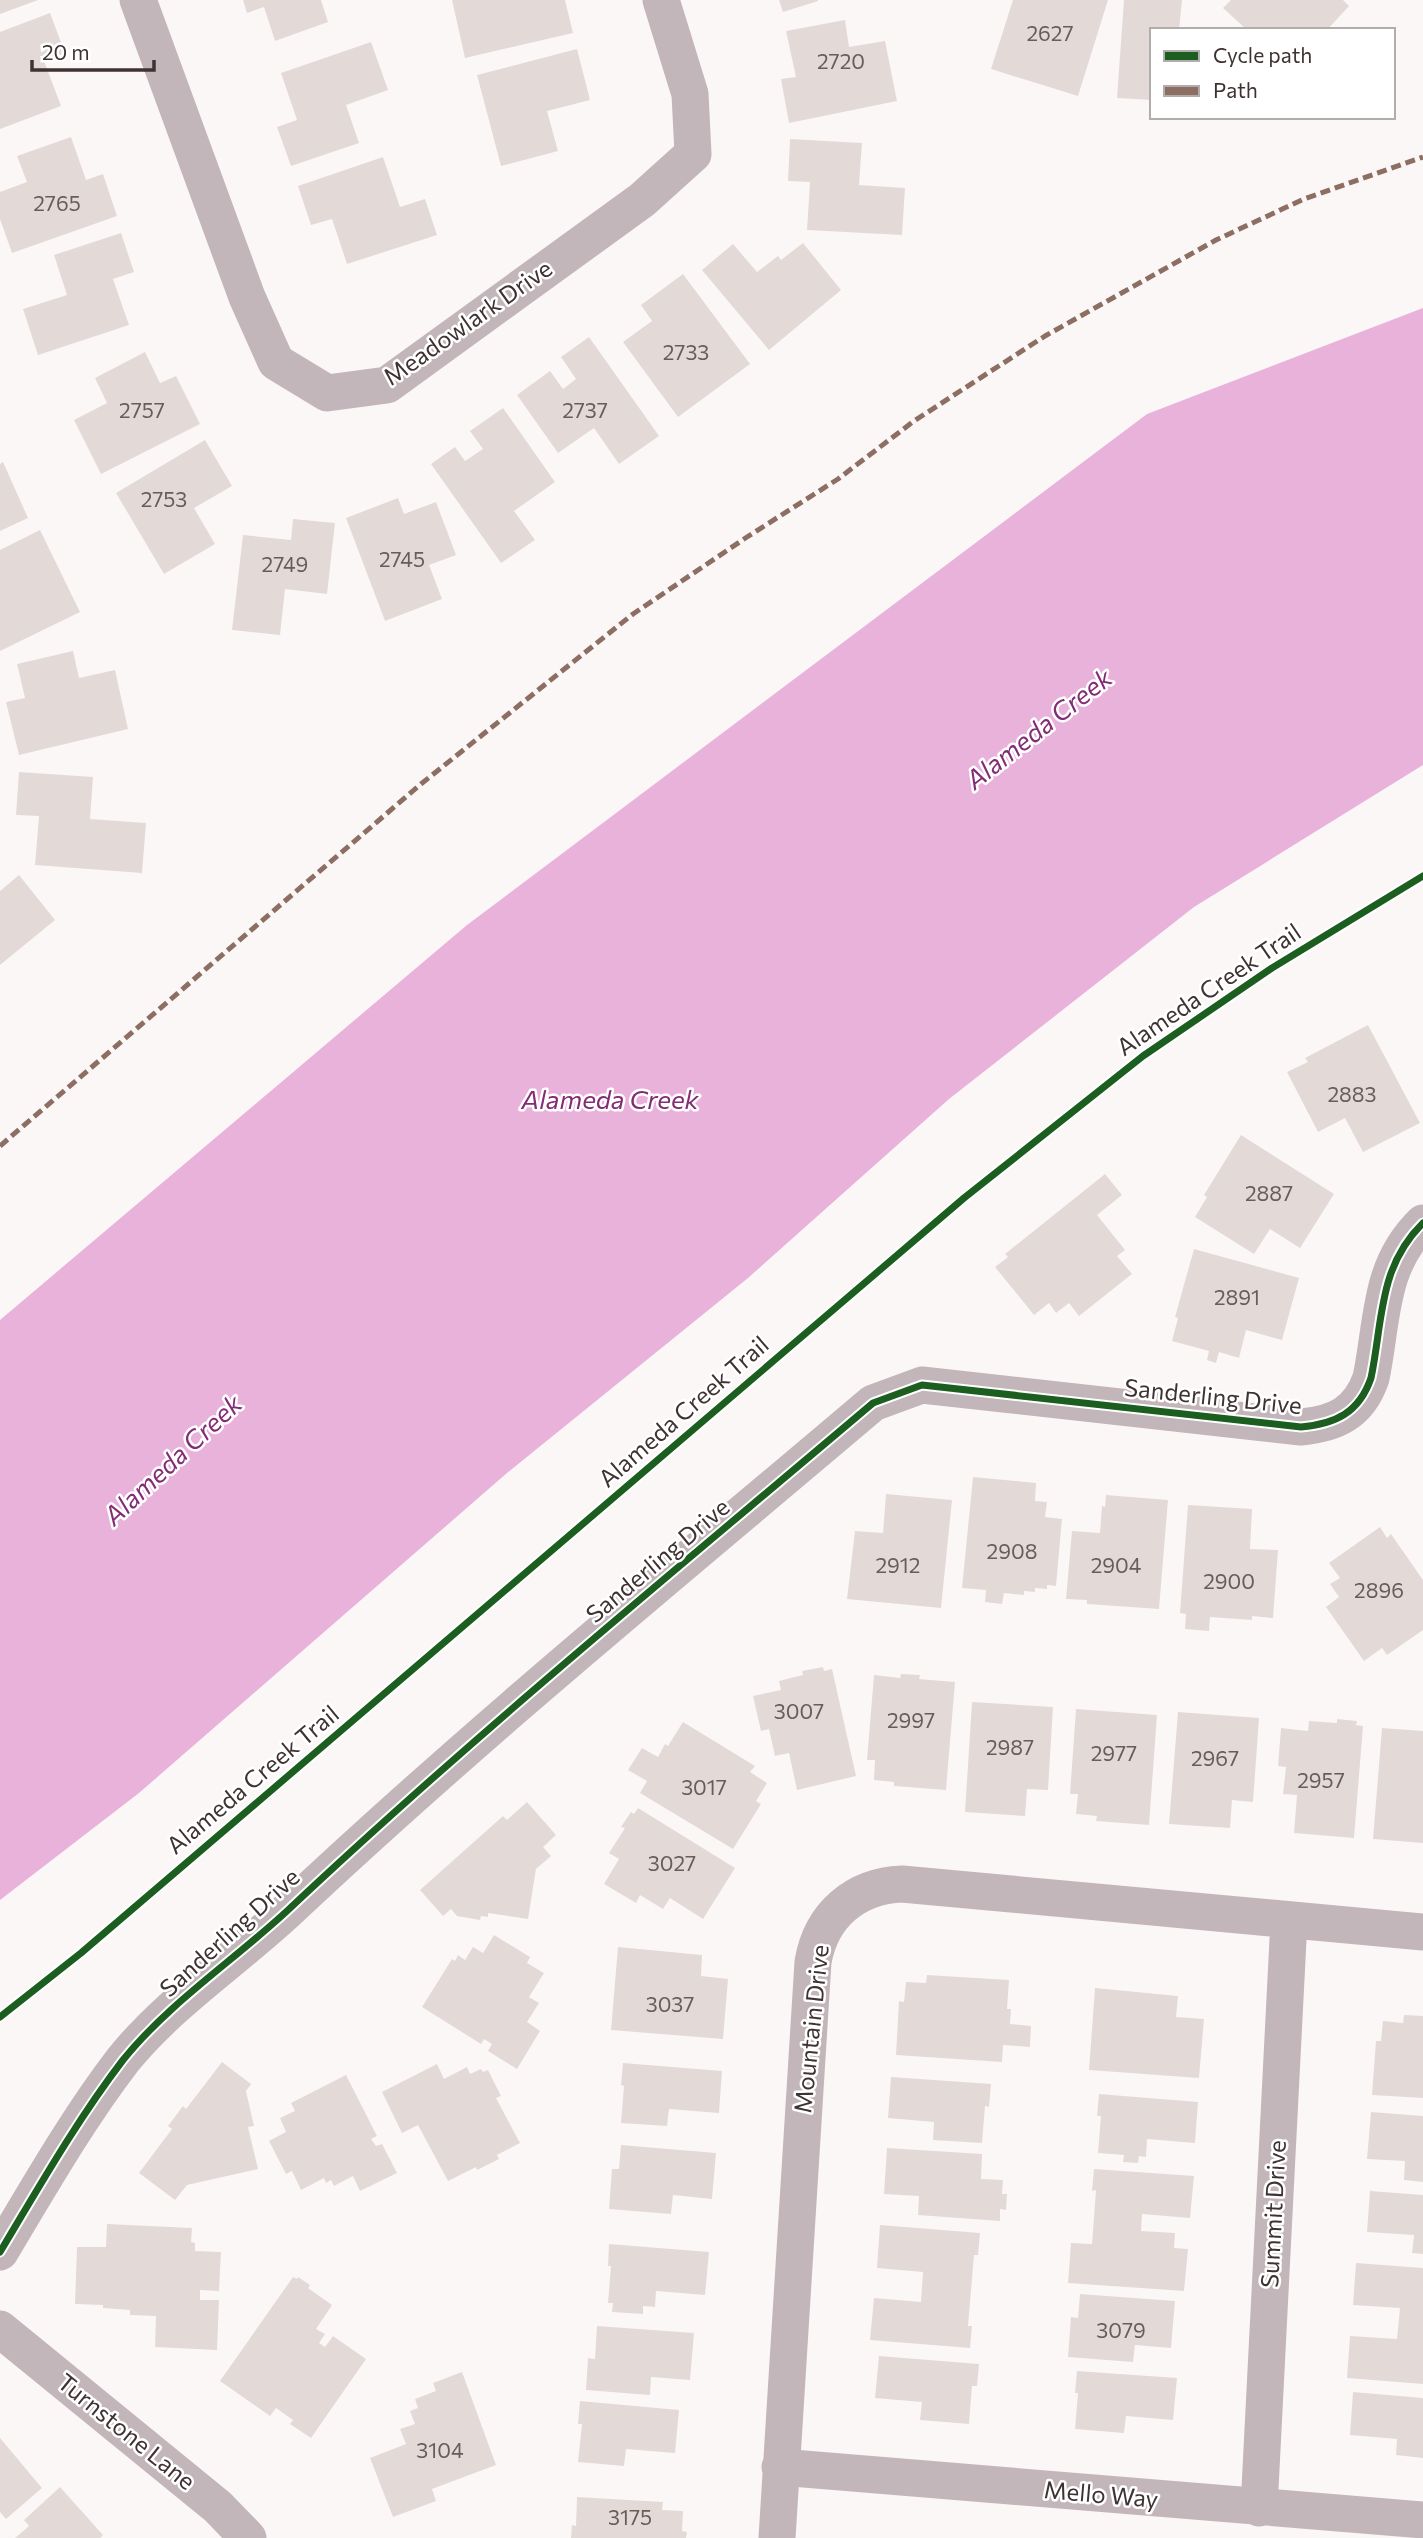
<svg xmlns="http://www.w3.org/2000/svg" width="1423" height="2538" font-family="Commissioner,sans-serif">
	<rect width="100%" height="100%" fill="#fcf7f7"/>
	<path fill="#e8b2db" d="M1423,308V765L1194,907L949,1099L748,1278L507,1473L139,1793L0,1900V1320L467,925L1147,414Z"/>
	<path fill="#e3dad8" d="M0,0H38L0,14Z
		M243,0H321L328,22L275,41L264,7L247,13Z
		M452,0H565L573,33L465,58Z
		M779,0H818V1L783,12Z
		M1013,0H1108L1078,96L991,69Z
		M1124,0H1182L1179,30H1152V100L1117,98Z
		M1231,0H1343L1349,6L1327,30H1285L1282,27L1279,30H1247L1223,8Z
		M50,13L65,53L44,61L61,106L0,129V32Z
		M845,20L849,47L885,41L897,101L789,123L781,79L796,77L786,31Z
		M371,42L388,90L346,105L359,143L291,166L277,127L297,120L281,73Z
		M577,49L590,100L547,111L558,151L501,166L477,75Z
		M71,137L86,180L103,174L117,216L12,253L0,219V192L27,182L17,156Z
		M790,139L862,143L859,185L905,188L902,235L807,230L810,182L788,181Z
		M383,157L400,207L425,199L437,235L347,264L332,219L311,225L298,186Z
		M121,233L134,272L113,279L129,325L38,355L23,309L67,295L54,255Z
		M803,243L841,290L769,350L702,270L733,244L757,272L778,256L781,260Z
		M683,274L750,364L678,417L623,342L652,321L641,305Z
		M589,337L659,436L619,464L594,428L558,453L517,395L550,371L563,389L576,379L561,357Z
		M145,352L160,383L176,376L200,424L101,474L74,420L107,403L95,378Z
		M503,408L555,482L514,511L535,540L501,563L431,464L455,447L465,461L483,449L470,431Z
		M205,440L232,486L194,508L215,544L164,574L116,493Z
		M3,462L28,518L0,531V464Z
		M398,498L404,514L436,502L456,555L429,565L442,599L385,621L346,518Z
		M293,519L335,523L327,594L285,589L280,635L232,630L243,535L291,540Z
		M40,530L80,612L0,651V550Z
		M73,651L79,678L115,670L128,729L19,755L6,702L25,698L17,664Z
		M19,772L93,777L90,819L146,823L142,873L35,865L39,816L16,815Z
		M19,875L55,920L0,965V891Z
		M1368,1025L1420,1123L1363,1152L1345,1118L1318,1132L1287,1072L1308,1062L1305,1058Z
		M1241,1135L1334,1194L1300,1248L1270,1229L1254,1254L1195,1217L1207,1197L1204,1195Z
		M1105,1174L1122,1195L1097,1215L1125,1250L1117,1256L1132,1274L1079,1316L1069,1303L1056,1313L1049,1303L1034,1315L995,1267L1008,1257L1005,1254Z
		M1194,1249L1299,1278L1282,1340L1246,1330L1239,1358L1219,1352L1216,1363L1207,1360L1209,1351L1172,1341L1178,1318L1175,1317Z
		M973,1477L1036,1483L1035,1501L1047,1502L1045,1517L1062,1519L1056,1586L1047,1585V1589L1035,1588V1592L1024,1591V1595L1004,1593L1002,1604L985,1602L986,1590L962,1588Z
		M886,1494L952,1500L941,1608L847,1599L855,1531L883,1533Z
		M1106,1495L1168,1500L1159,1609L1087,1604V1600L1066,1599L1072,1531L1100,1533L1102,1506L1105,1507Z
		M1188,1505L1252,1509L1250,1549L1278,1550L1273,1618L1252,1616V1620L1210,1617L1209,1631L1185,1629L1186,1614L1180,1613Z
		M1380,1527L1387,1538L1391,1534L1423,1580V1630L1387,1655L1382,1648L1364,1661L1326,1607L1339,1597L1330,1584L1340,1578L1329,1563Z
		M823,1667L824,1671L832,1669L856,1776L797,1790L789,1753L775,1756L769,1729L761,1731L753,1696L781,1690L779,1681L803,1675L802,1671Z
		M901,1674L920,1675L919,1679L955,1682L946,1790L894,1786V1782L874,1780L875,1760H867L874,1675L900,1678Z
		M972,1702L1053,1707L1048,1790L1027,1789L1025,1816L965,1812Z
		M1076,1709L1157,1715L1149,1825L1096,1821L1097,1816L1076,1814L1078,1794H1070Z
		M1178,1712L1259,1718L1253,1802L1232,1800L1230,1828L1169,1824Z
		M1337,1719L1357,1721L1356,1725L1363,1726L1354,1838L1294,1833L1297,1795L1283,1794L1286,1767L1278,1766L1281,1728L1308,1731L1309,1721L1337,1723Z
		M683,1722L755,1766L750,1772L767,1783L756,1801L761,1804L733,1849L640,1793L647,1781L628,1770L642,1748L658,1757L665,1744L668,1746Z
		M1382,1728L1423,1731V1843L1373,1839Z
		M527,1802L556,1835L543,1847L551,1856L536,1869L528,1919L488,1913V1917L481,1916L480,1920L457,1916L451,1909L443,1916L420,1890L503,1816L507,1820Z
		M638,1808L735,1868L703,1919L670,1898L663,1909L640,1895L636,1903L604,1884L619,1859L609,1853L625,1828L621,1827L631,1812L634,1814Z
		M494,1935L530,1957L527,1963L544,1973L529,1997L539,2003L527,2022L540,2031L517,2069L488,2051L492,2044L484,2039L481,2044L422,2007L452,1959L455,1961L458,1955L465,1960L473,1947L483,1953Z
		M618,1947L702,1955L701,1976L728,1979L723,2039L611,2030Z
		M927,1975L1009,1980L1007,2009H1011L1010,2024L1031,2026L1030,2047L1003,2045L1002,2062L896,2055L899,2001L904,2002L906,1982L926,1983Z
		M1095,1988L1178,1996L1176,2017L1204,2019L1199,2078L1089,2070Z
		M1404,2015L1423,2016V2098L1372,2095L1376,2041H1381L1383,2021L1403,2023Z
		M222,2062L251,2084L246,2091L254,2126L248,2127L258,2169L187,2185L175,2200L139,2173L172,2129L168,2126L183,2106L186,2109Z
		M623,2063L722,2071L719,2113L669,2109L667,2126L621,2123L624,2086L621,2085Z
		M437,2064L444,2079L467,2067L470,2074L481,2069L483,2072L488,2070L501,2096L496,2098L520,2143L497,2155L499,2159L477,2170L476,2167L448,2181L418,2125L402,2133L382,2092Z
		M346,2075L377,2136L371,2139L376,2146L382,2144L397,2173L360,2191L353,2176L334,2186L331,2180L326,2183L324,2178L301,2190L292,2171L286,2174L269,2141L286,2132L280,2118L295,2111L291,2103Z
		M891,2077L991,2084L989,2107L985,2106L982,2143L933,2140L934,2122L888,2118Z
		M1099,2094L1198,2102L1195,2143L1147,2139L1146,2157L1139,2156L1138,2163L1123,2162L1124,2155L1098,2153L1101,2116H1097Z
		M1371,2112L1423,2116V2182L1404,2180L1405,2161L1367,2159Z
		M621,2145L716,2153L712,2199L673,2195L671,2214L609,2209L612,2169H619Z
		M887,2148L982,2154L981,2179L1003,2180L1002,2194H1007L1006,2210L1000,2209V2221L918,2215L919,2196L884,2194Z
		M1094,2169L1194,2176L1190,2218L1142,2214L1141,2231L1175,2233L1174,2248L1188,2249L1184,2291L1068,2283L1071,2243L1092,2244L1096,2190L1092,2191Z
		M1370,2191L1423,2195V2254L1412,2253L1414,2235L1367,2232Z
		M107,2224L192,2228L191,2242L195,2243V2251L221,2252L219,2291L200,2290V2300H219L217,2350L155,2347L156,2316L130,2315V2310L103,2308V2305L75,2304L77,2247H106Z
		M880,2225L980,2233L978,2255H974L968,2326H972L970,2348L870,2340L874,2298L921,2302L923,2272L877,2268Z
		M609,2244L709,2252L705,2295L656,2291L655,2307L643,2306V2314L612,2312L613,2303H608L611,2266H608Z
		M1356,2263L1423,2268V2384L1347,2378L1350,2336L1397,2339L1400,2308L1353,2305Z
		M293,2277L297,2279L298,2277L310,2285L308,2288L332,2305L316,2329L325,2334L319,2343L325,2347L333,2336L366,2359L311,2438L290,2424L293,2420L276,2408L270,2416L220,2381Z
		M1080,2294L1175,2301L1171,2348L1135,2345L1133,2362L1068,2357L1071,2317L1078,2318Z
		M597,2326L694,2333L690,2380L651,2377L650,2395L586,2390L588,2358L595,2359Z
		M879,2356L979,2364L977,2386H972L969,2424L920,2420L922,2402L875,2398Z
		M1077,2371L1177,2378L1173,2420L1126,2416L1124,2433L1075,2429L1078,2393H1075Z
		M462,2372L496,2465L432,2489L436,2501L393,2517L370,2458L406,2444L400,2429L415,2424L410,2411L418,2408L415,2399L436,2391L433,2383Z
		M1353,2392L1423,2398V2458L1396,2455L1397,2439L1350,2435Z
		M580,2401L679,2410L675,2453L626,2449L624,2466L578,2462L582,2424H578Z
		M0,2438L42,2488L6,2519L0,2512Z
		M60,2487L103,2535L100,2538H15L29,2526L24,2520Z
		M577,2497L663,2502L662,2510L683,2511L682,2531L687,2532L686,2538H571L572,2525L576,2526Z"/>
	<g fill="none" stroke-linecap="round" stroke-linejoin="round">
		<path stroke="#c6bcbf" stroke-width="4.5" stroke-dasharray="7 3.5" stroke-linecap="butt" d="M0,2017L81,1953L964,1198L1143,1056L1272,968L1423,876"/>
		<path stroke="#c2b6ba" stroke-width="37" d="M138,0L247,297L276,362L327,393L387,385L642,200L693,154L690,94L661,0
			M0,2252C39,2187 77,2120 123,2060C169,2003 233,1961 287,1911C475,1734 676,1570 873,1403L922,1385L1301,1427C1335,1424 1359,1413 1371,1378C1383,1321 1378,1267 1423,1223
			M0,2329L218,2507L248,2538
			M780,2467L1423,2520
			M1259,2508L1289,1920
			M777,2538L813,1962C821,1915 855,1886 902,1884L1423,1932"/>
		<path stroke="#8d6e63" stroke-width="5" stroke-dasharray="10 5" stroke-linecap="butt" d="M0,1146L421,784L633,614L747,537L838,479L914,421L1045,336L1216,240L1304,199L1423,157"/>
		<g stroke="#fff" stroke-width="11">
			<path id="cycleway" d="M0,2017L81,1953L964,1198L1143,1056L1272,968L1423,876
				M0,2252C39,2187 77,2120 123,2060C169,2003 233,1961 287,1911C475,1734 676,1570 873,1403L922,1385L1301,1427C1335,1424 1359,1413 1371,1378C1383,1321 1378,1267 1423,1223"/>
		</g>
		<use href="#cycleway" stroke="#1b5e20" stroke-width="7"/>
	</g>
	<g text-anchor="middle" stroke-width="5" stroke-linejoin="round" paint-order="stroke">
		<g font-size="21" fill="#685c5c">
			<text x="1050" y="41">2627</text>
			<text x="841" y="69">2720</text>
			<text x="57" y="211">2765</text>
			<text x="686" y="360">2733</text>
			<text x="142" y="418">2757</text>
			<text x="585" y="418">2737</text>
			<text x="164" y="507">2753</text>
			<text x="402" y="567">2745</text>
			<text x="285" y="572">2749</text>
			<text x="1352" y="1102">2883</text>
			<text x="1269" y="1201">2887</text>
			<text x="1237" y="1305">2891</text>
			<text x="1012" y="1559">2908</text>
			<text x="898" y="1573">2912</text>
			<text x="1116" y="1573">2904</text>
			<text x="1229" y="1589">2900</text>
			<text x="1379" y="1598">2896</text>
			<text x="799" y="1719">3007</text>
			<text x="911" y="1728">2997</text>
			<text x="1010" y="1755">2987</text>
			<text x="1114" y="1761">2977</text>
			<text x="1215" y="1766">2967</text>
			<text x="1321" y="1788">2957</text>
			<text x="704" y="1795">3017</text>
			<text x="672" y="1871">3027</text>
			<text x="670" y="2012">3037</text>
			<text x="1121" y="2338">3079</text>
			<text x="440" y="2458">3104</text>
			<text x="630" y="2525">3175</text>
		</g>
		<g font-size="24" fill="#3f3232" stroke="#fff">
			<text transform="translate(468 323) rotate(-35)" y="8">Meadowlark Drive</text>
			<text transform="translate(1209 990) rotate(-34)" y="8">Alameda Creek Trail</text>
			<text transform="translate(1213 1397) rotate(6)" y="8">Sanderling Drive</text>
			<text transform="translate(684 1412) rotate(-41)" y="8">Alameda Creek Trail</text>
			<text transform="translate(658 1561) rotate(-40)" y="8">Sanderling Drive</text>
			<text transform="translate(253 1780) rotate(-40)" y="8">Alameda Creek Trail</text>
			<text transform="translate(230 1933) rotate(-42)" y="8">Sanderling Drive</text>
			<text transform="translate(812 2029) rotate(-84)" y="8">Mountain Drive</text>
			<text transform="translate(1274 2214) rotate(-87)" y="8">Summit Drive</text>
			<text transform="translate(126 2432) rotate(39)" y="8">Turnstone Lane</text>
			<text transform="translate(1101 2495) rotate(5)" y="8">Mello Way</text>
		</g>
		<g font-size="26" font-style="italic" fill="#832c75" stroke="#fff">
			<text transform="translate(1039 729) rotate(-38)" y="9">Alameda Creek</text>
			<text x="610" y="1109">Alameda Creek</text>
			<text transform="translate(173 1460) rotate(-43)" y="9">Alameda Creek</text>
		</g>
	</g>
	<rect x="1150" y="28" width="245" height="91" fill="#ffffff" stroke="#b2adad" stroke-width="2"/>
	<rect x="1164" y="51" width="35" height="10" fill="#1b5e20" stroke="#b2adad" stroke-width="2"/>
	<text x="1213" y="63" font-size="21" fill="#3f3232">Cycle path</text>
	<rect x="1164" y="86" width="35" height="10" fill="#8d6e63" stroke="#b2adad" stroke-width="2"/>
	<text x="1213" y="98" font-size="21" fill="#3f3232">Path</text>
	<path d="M32 60v10h122v-10" fill="none" stroke="#3f3232" stroke-width="3.5"/>
	<text x="42" y="60" font-size="21" fill="#3f3232" stroke="#ffffff" stroke-width="5" paint-order="stroke">20 m</text>
</svg>
